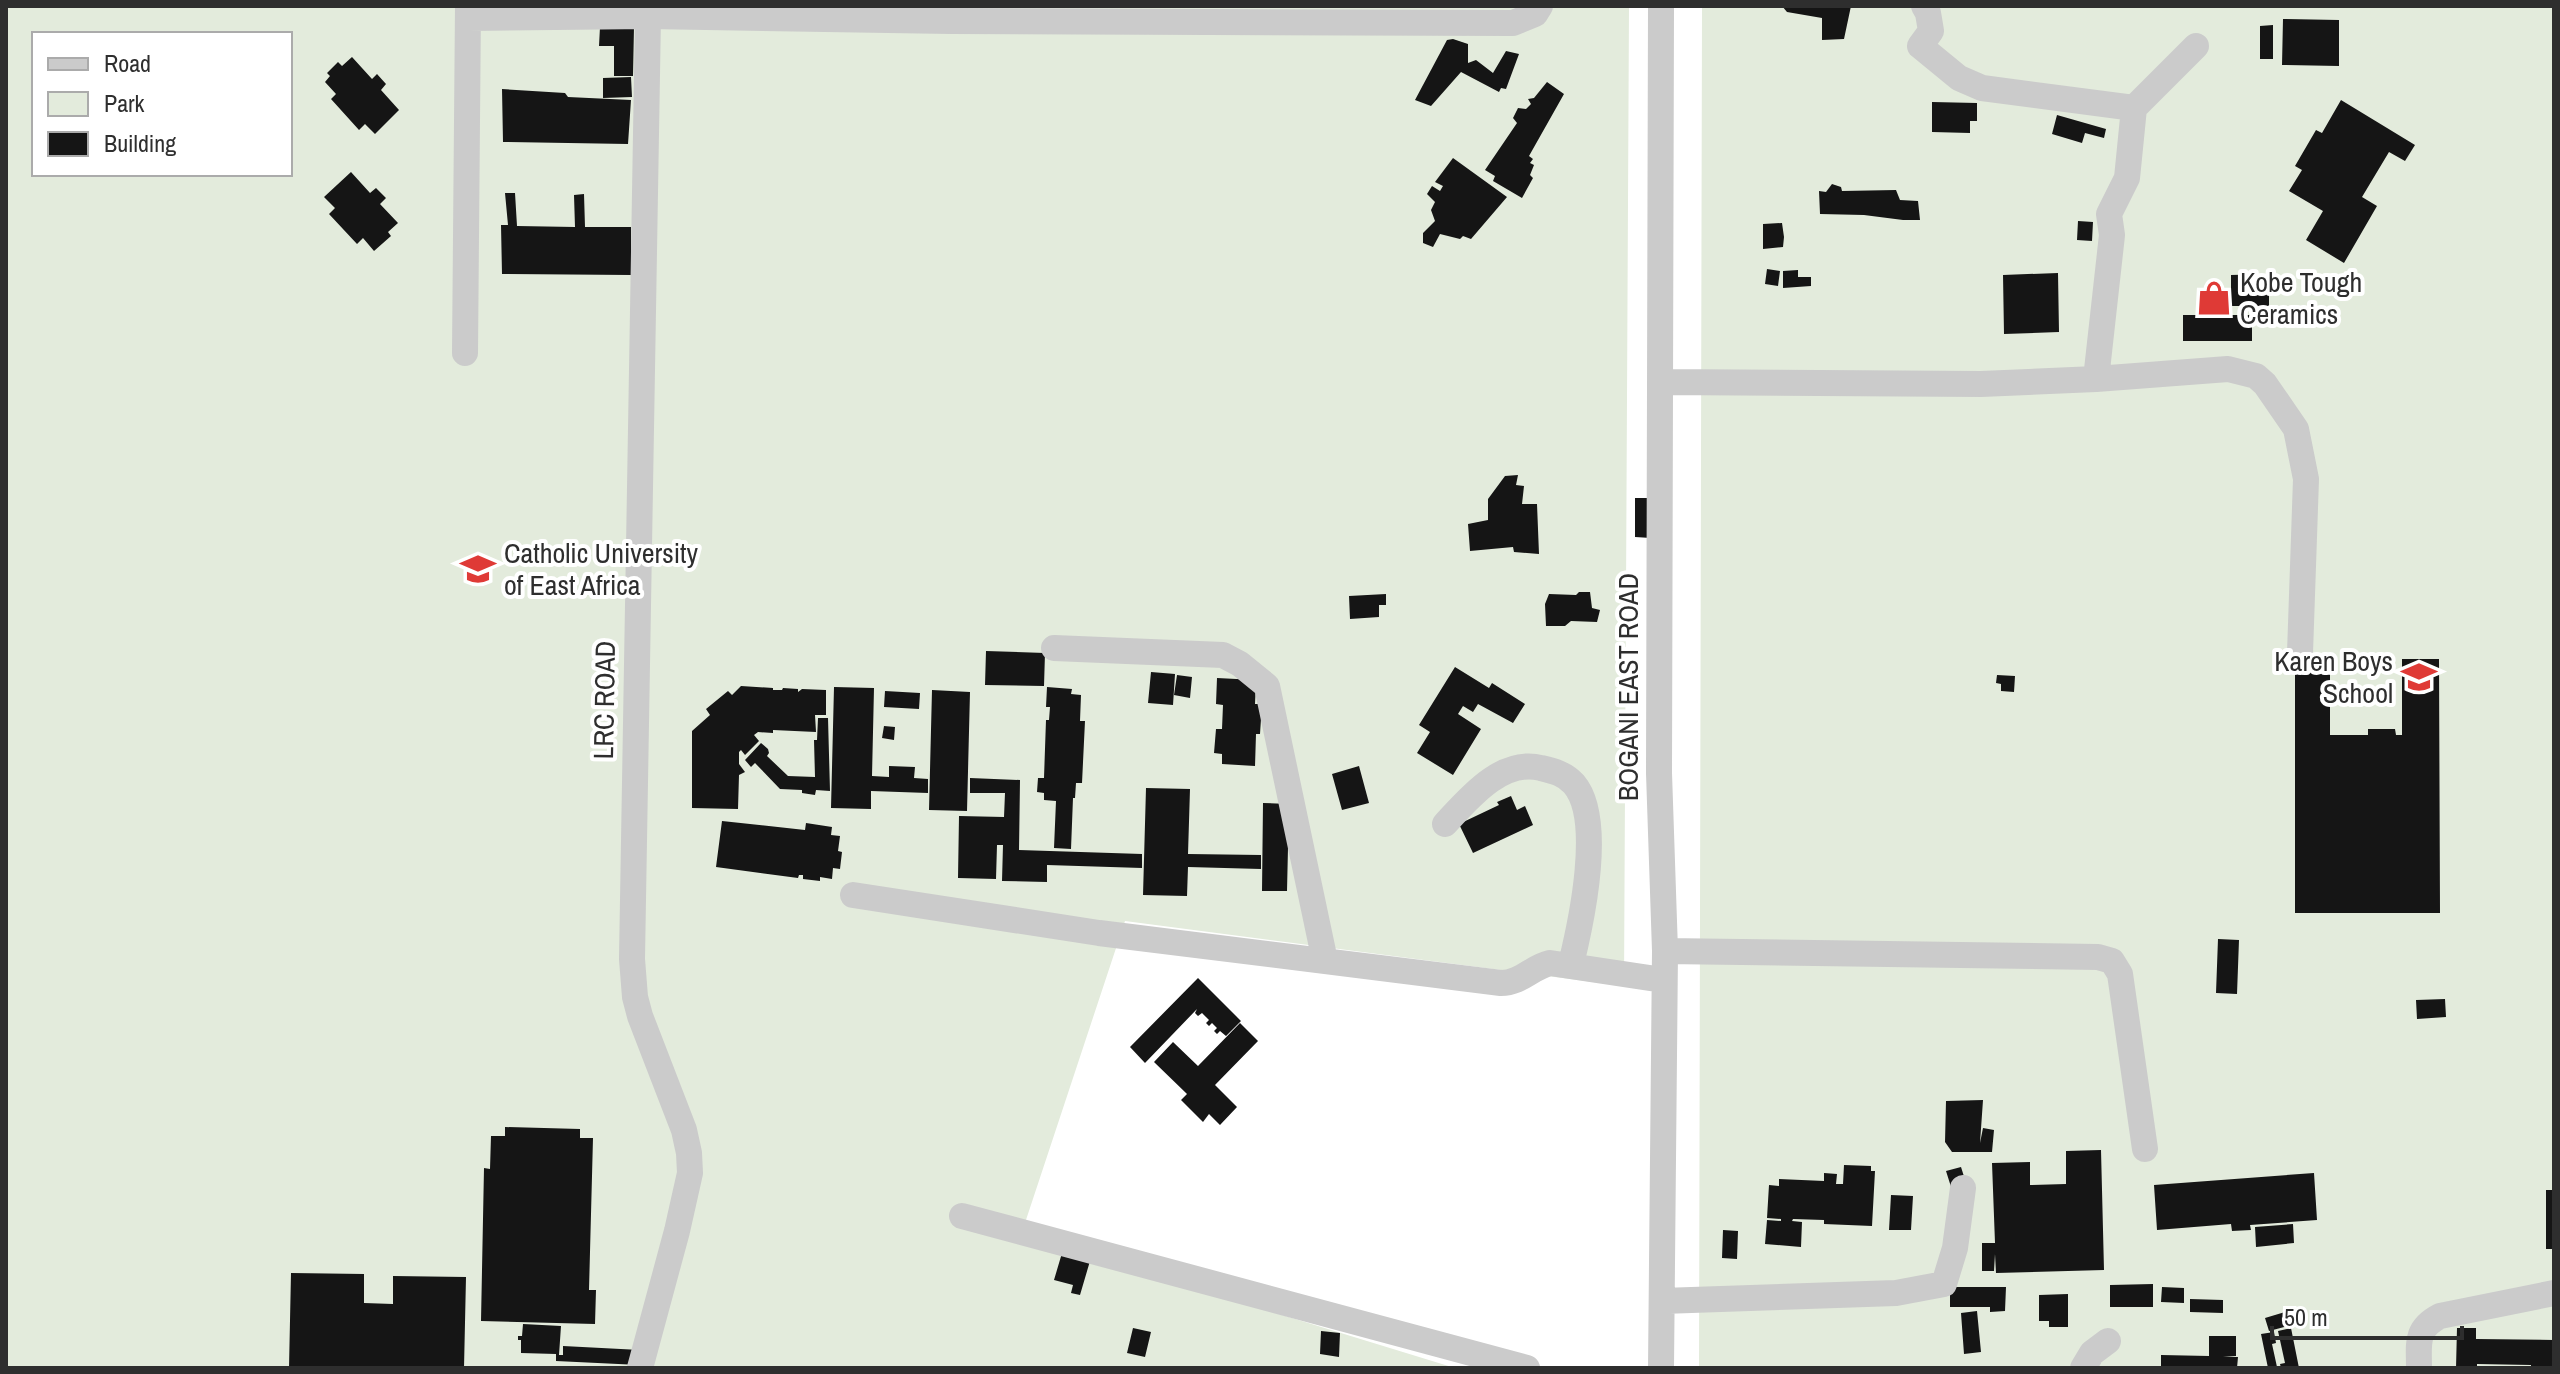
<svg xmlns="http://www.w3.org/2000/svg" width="2560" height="1374" font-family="'Archivo Narrow',sans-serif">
	<rect width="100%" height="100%" fill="#fff"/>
	<path fill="#e3ebdc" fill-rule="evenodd" d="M6,6H1629L1624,986L1125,921L1021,1235L1455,1368H6ZM34,34H290V174H34Z
		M1702,6H2554V1368H1699Z"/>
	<path fill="#151515" d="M1782,6H1851L1844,39L1822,40V18L1787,12Z
		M2283,19L2339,20V66L2282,65Z
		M2273,25V59H2260V26Z
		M600,27H634L633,76H614V46H599Z
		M1453,39L1468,44V63L1476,60L1493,73L1506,51L1519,54L1506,89L1501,88L1499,92L1461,72L1431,106L1415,100L1447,40Z
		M352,57L372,79L377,74L386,84L381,90L399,110L375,134L365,124L359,130L331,99L336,94L325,82L330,76L327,73L338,62L342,66Z
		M631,77L632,97L603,98V78Z
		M1547,82L1564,94L1529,156L1533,159L1530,163L1534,165L1530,175L1533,178L1522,198L1493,181L1495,176L1485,170L1517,123L1513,118L1518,108L1526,109L1531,104L1528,99L1534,98Z
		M502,89L565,93L568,97L631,100L628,144L503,142Z
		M2341,100L2415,145L2405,161L2389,152L2362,197L2377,206L2344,263L2306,240L2323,211L2289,191L2302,170L2295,166L2316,130L2322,133Z
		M1932,102L1977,103V121H1970V133L1932,132Z
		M2057,115L2106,129L2104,138L2085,133L2082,143L2052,134Z
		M1453,158L1507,197L1471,239L1463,236L1460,239L1440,234L1433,247L1423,243V233L1435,221L1431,210L1435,202L1427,194L1432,186L1440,191L1443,186L1435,182Z
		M351,172L370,193L376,188L386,198L380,204L398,223L388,232L391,236L374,251L363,238L357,244L329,214L335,208L324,197Z
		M1832,184L1841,187L1842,191L1896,190L1900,200L1918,201L1920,220H1903L1864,215L1820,214L1819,191L1826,192Z
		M505,193H515L517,226L575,227L574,195L584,194L585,227H631V275L502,274L501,225H508Z
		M2078,221L2093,222L2092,241L2077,240Z
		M1782,223L1784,237L1783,247L1763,249V224Z
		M1767,269L1780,271L1778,286L1765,284Z
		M1798,270V277H1811V286L1783,288V271Z
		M2058,273L2059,332L2004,334L2003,275Z
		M2269,274V306H2231V275Z
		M2183,315H2252V341H2183Z
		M1518,475L1516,485L1524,486L1522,504H1537L1539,554L1514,552L1513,547L1470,551L1468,524L1488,520V499L1505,476Z
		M1635,498H1649L1651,538L1635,537Z
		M1579,592H1590L1592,608L1600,610L1597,622L1571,621L1565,626H1546L1545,604L1549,594L1576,595Z
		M1386,594V605H1379V617L1350,619L1349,596Z
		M986,651L1045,653L1044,686L985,685Z
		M2402,659H2439L2440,913H2295V663H2330V735H2368V729H2395L2396,735H2402Z
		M1455,667L1489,688L1492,683L1525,704L1513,723L1478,704L1473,712L1463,706L1458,714L1481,729L1453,775L1417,753L1430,732L1419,725Z
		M1151,672L1175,674L1173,705L1148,703Z
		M1177,675L1192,677L1190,698L1174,695Z
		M1997,675L2015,676L2014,692L2001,691V684L1996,683Z
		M1217,678L1256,680L1255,704H1262L1260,734H1256L1255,766L1222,764V754L1214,753L1216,729H1222L1223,705L1216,704Z
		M741,686L773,688V690H782L783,688L798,689V692L802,689L826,690V715H815L816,732L773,730V733L758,732L754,735L759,741L745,755L741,750L739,752V764L745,772L739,775L738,809L692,808V731L710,715L706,709L728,691L732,695Z
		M834,687L874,688L872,776L889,777V766L915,767L914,778L928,779V793L871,791V809L831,808Z
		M1047,687L1072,689L1071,694L1081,695L1080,721H1085L1082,783H1076L1075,798H1073L1071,849L1054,848L1056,801L1044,800V793L1037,792L1038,778H1044L1046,720H1049L1050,707H1046Z
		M932,690L970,692L967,811L929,810Z
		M885,691L920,693L919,709L884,707Z
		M818,718H828L830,791L816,790L815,795L802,793V790L780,789L755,763L751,767L745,760L761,743L768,749L769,753L767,756L788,776L815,777L814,740H817Z
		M884,726L895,727L894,740L882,738Z
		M1359,766L1369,803L1342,810L1332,774Z
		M970,778L1020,780L1019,850L1142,854V868L1047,865V882L1002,881L1003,845H997L996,879L958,878L959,816L1004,817L1005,793H970Z
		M1146,788L1190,789L1188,854L1261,855V869L1188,867L1187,896L1143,895Z
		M1511,796L1517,810L1525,806L1533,825L1473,853L1459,824L1499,805L1497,802Z
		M1263,803L1289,804L1287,891H1262Z
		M722,821L805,830L806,823L832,827L831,835L840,836L838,851L842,852L840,869L833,868L832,879L820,877V881L803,879V875H799L798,878L716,867Z
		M2218,939L2239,940L2237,994L2216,993Z
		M1198,978L1241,1021L1226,1036L1220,1031L1217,1034L1214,1031L1217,1028L1212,1023L1209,1026L1206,1023L1209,1020L1202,1013L1198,1016L1195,1013L1197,1009L1145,1063L1130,1047Z
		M2445,999L2446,1017L2417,1019L2416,1000Z
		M1240,1023L1258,1041L1215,1085L1237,1107L1220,1125L1209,1114L1203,1122L1181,1100L1187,1094L1154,1062L1173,1042L1198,1066Z
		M1983,1100L1980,1143L1983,1128L1994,1130L1992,1152H1952L1945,1142L1946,1101Z
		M505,1127L580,1129V1138H593L589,1290H596L595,1324L481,1321L484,1168L490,1169L491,1136H505Z
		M2101,1150L2104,1270L1996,1273L1995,1254L1994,1271H1982V1243H1995L1992,1163L2030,1162V1185L2066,1184V1151Z
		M1844,1165L1871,1166V1171H1875L1872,1226L1824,1224V1220L1793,1219L1792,1221L1802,1222L1801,1247L1765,1244L1767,1220L1781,1221V1219L1767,1218L1769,1185L1779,1186V1179L1824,1181V1173L1837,1174L1836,1184H1843Z
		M1961,1167L1967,1186L1952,1190L1946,1171Z
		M2314,1173L2317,1220L2250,1225L2251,1230L2232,1231L2231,1224L2157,1230L2154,1185Z
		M2546,1190H2554V1249H2546Z
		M1891,1195L1913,1196L1911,1230H1889Z
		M2293,1224L2294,1243L2256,1247L2255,1227Z
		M1723,1230L1738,1231L1737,1259L1722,1258Z
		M1062,1253L1090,1261L1080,1295L1071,1293L1073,1285L1054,1280Z
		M291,1273L364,1274V1303L393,1304V1276L466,1277L464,1368H289Z
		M2153,1284V1307H2110V1285Z
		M1950,1287H2006L2005,1311L1990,1312V1307H1950Z
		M2162,1287L2184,1288V1303L2161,1302Z
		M2068,1294V1327H2049V1321H2039V1295Z
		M2190,1299L2223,1300V1313L2190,1312Z
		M1977,1311L1981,1352L1964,1354L1961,1313Z
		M2285,1312L2288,1326L2269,1331L2265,1318Z
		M523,1324L561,1326L559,1355H563V1346L640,1350L639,1365L556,1361V1354L521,1353V1340H518V1336H522Z
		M1133,1328L1151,1332L1145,1357L1127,1353Z
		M2291,1328L2299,1368H2281L2280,1364L2285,1363L2278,1331Z
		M2457,1328H2476V1339L2554,1340L2553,1368H2531V1365L2477,1364V1368H2456Z
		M1321,1331L1340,1333L1339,1357L1320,1354Z
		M2274,1332L2276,1343L2272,1344L2277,1367L2268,1368L2261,1334Z
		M2209,1336H2236V1356L2223,1357H2238L2237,1368H2161V1355L2209,1356Z"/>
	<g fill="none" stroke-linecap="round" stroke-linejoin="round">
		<path stroke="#cbcbcb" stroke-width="26" d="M1661,6L1659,773L1665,951L1661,1368
			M468,18L648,16L951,21L1513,23L1535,14L1540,6
			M2134,108L2196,46
			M465,353L468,6
			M2096,379L2228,369L2256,376L2265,384L2296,429L2306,479L2300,653
			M1660,382L1981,384L2096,379L2112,235L2109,214L2127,178L2134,108L1982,88L1959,78L1920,46L1931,31L1928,13L1924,6
			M1054,648L1223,655L1240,664L1267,686L1325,961
			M1445,824C1469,798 1502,758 1541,768C1554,771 1565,774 1574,784C1604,819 1581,923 1571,964
			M853,895L1099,933L1501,983C1521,983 1532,967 1550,963L1663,980
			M1665,951L2098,957L2112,961L2120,974L2145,1149
			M962,1216L1527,1368
			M1662,1301L1896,1293L1944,1284L1955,1248L1963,1188
			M640,1368L677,1231L690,1173L689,1153L684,1130L640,1016L635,997L632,959L648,16
			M2083,1368L2092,1353L2108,1341
			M2419,1368C2419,1343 2415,1329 2440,1316L2554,1293"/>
	</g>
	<defs>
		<g id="shop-bare" transform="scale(2.76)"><path d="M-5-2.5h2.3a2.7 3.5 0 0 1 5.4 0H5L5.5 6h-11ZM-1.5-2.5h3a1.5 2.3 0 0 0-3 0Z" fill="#df3a36" stroke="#fff" stroke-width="2.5" paint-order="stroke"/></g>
		<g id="university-bare" transform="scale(2.76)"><path d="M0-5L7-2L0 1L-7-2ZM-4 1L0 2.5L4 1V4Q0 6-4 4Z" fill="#df3a36" stroke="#fff" stroke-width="2.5" paint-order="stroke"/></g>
		<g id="school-bare" transform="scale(2.76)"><path d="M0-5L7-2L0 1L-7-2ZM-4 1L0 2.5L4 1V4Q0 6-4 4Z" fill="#df3a36" stroke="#fff" stroke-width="2.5" paint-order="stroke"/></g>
	</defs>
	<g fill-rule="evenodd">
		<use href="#shop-bare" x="2214" y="298"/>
		<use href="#university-bare" x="478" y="569"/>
		<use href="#school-bare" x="2419" y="677"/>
	</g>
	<g text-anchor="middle" stroke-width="8" stroke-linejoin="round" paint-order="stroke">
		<g font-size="28" fill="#2e2e2e" stroke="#fff" text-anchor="start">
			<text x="2240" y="292">Kobe Tough<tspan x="2240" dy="32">Ceramics</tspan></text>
			<text x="504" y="563">Catholic University<tspan x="504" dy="32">of East Africa</tspan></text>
			<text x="2393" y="671" text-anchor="end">Karen Boys<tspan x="2393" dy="32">School</tspan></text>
		</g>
		<g font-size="28" fill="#2e2e2e" stroke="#fff">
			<text transform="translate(1628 687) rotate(-90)" y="10">BOGANI EAST ROAD</text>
			<text transform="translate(604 700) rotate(-89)" y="10">LRC ROAD</text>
		</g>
	</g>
	<rect width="2560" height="1374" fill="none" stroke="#2e2e2e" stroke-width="16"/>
	<rect x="32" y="32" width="260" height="144" fill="#ffffff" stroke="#ababab" stroke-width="2"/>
	<rect x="48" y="58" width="40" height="12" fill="#cbcbcb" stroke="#ababab" stroke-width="2"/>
	<text x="104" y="72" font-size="24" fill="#2e2e2e">Road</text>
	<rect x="48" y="92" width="40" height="24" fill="#e3ebdc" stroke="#ababab" stroke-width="2"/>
	<text x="104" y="112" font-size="24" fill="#2e2e2e">Park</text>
	<rect x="48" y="132" width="40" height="24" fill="#151515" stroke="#ababab" stroke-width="2"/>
	<text x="104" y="152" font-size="24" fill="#2e2e2e">Building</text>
	<path d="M2272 1326v12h190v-12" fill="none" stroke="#2e2e2e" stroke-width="4"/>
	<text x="2284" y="1326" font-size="24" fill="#2e2e2e" stroke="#ffffff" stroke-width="6" paint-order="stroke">50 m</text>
</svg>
